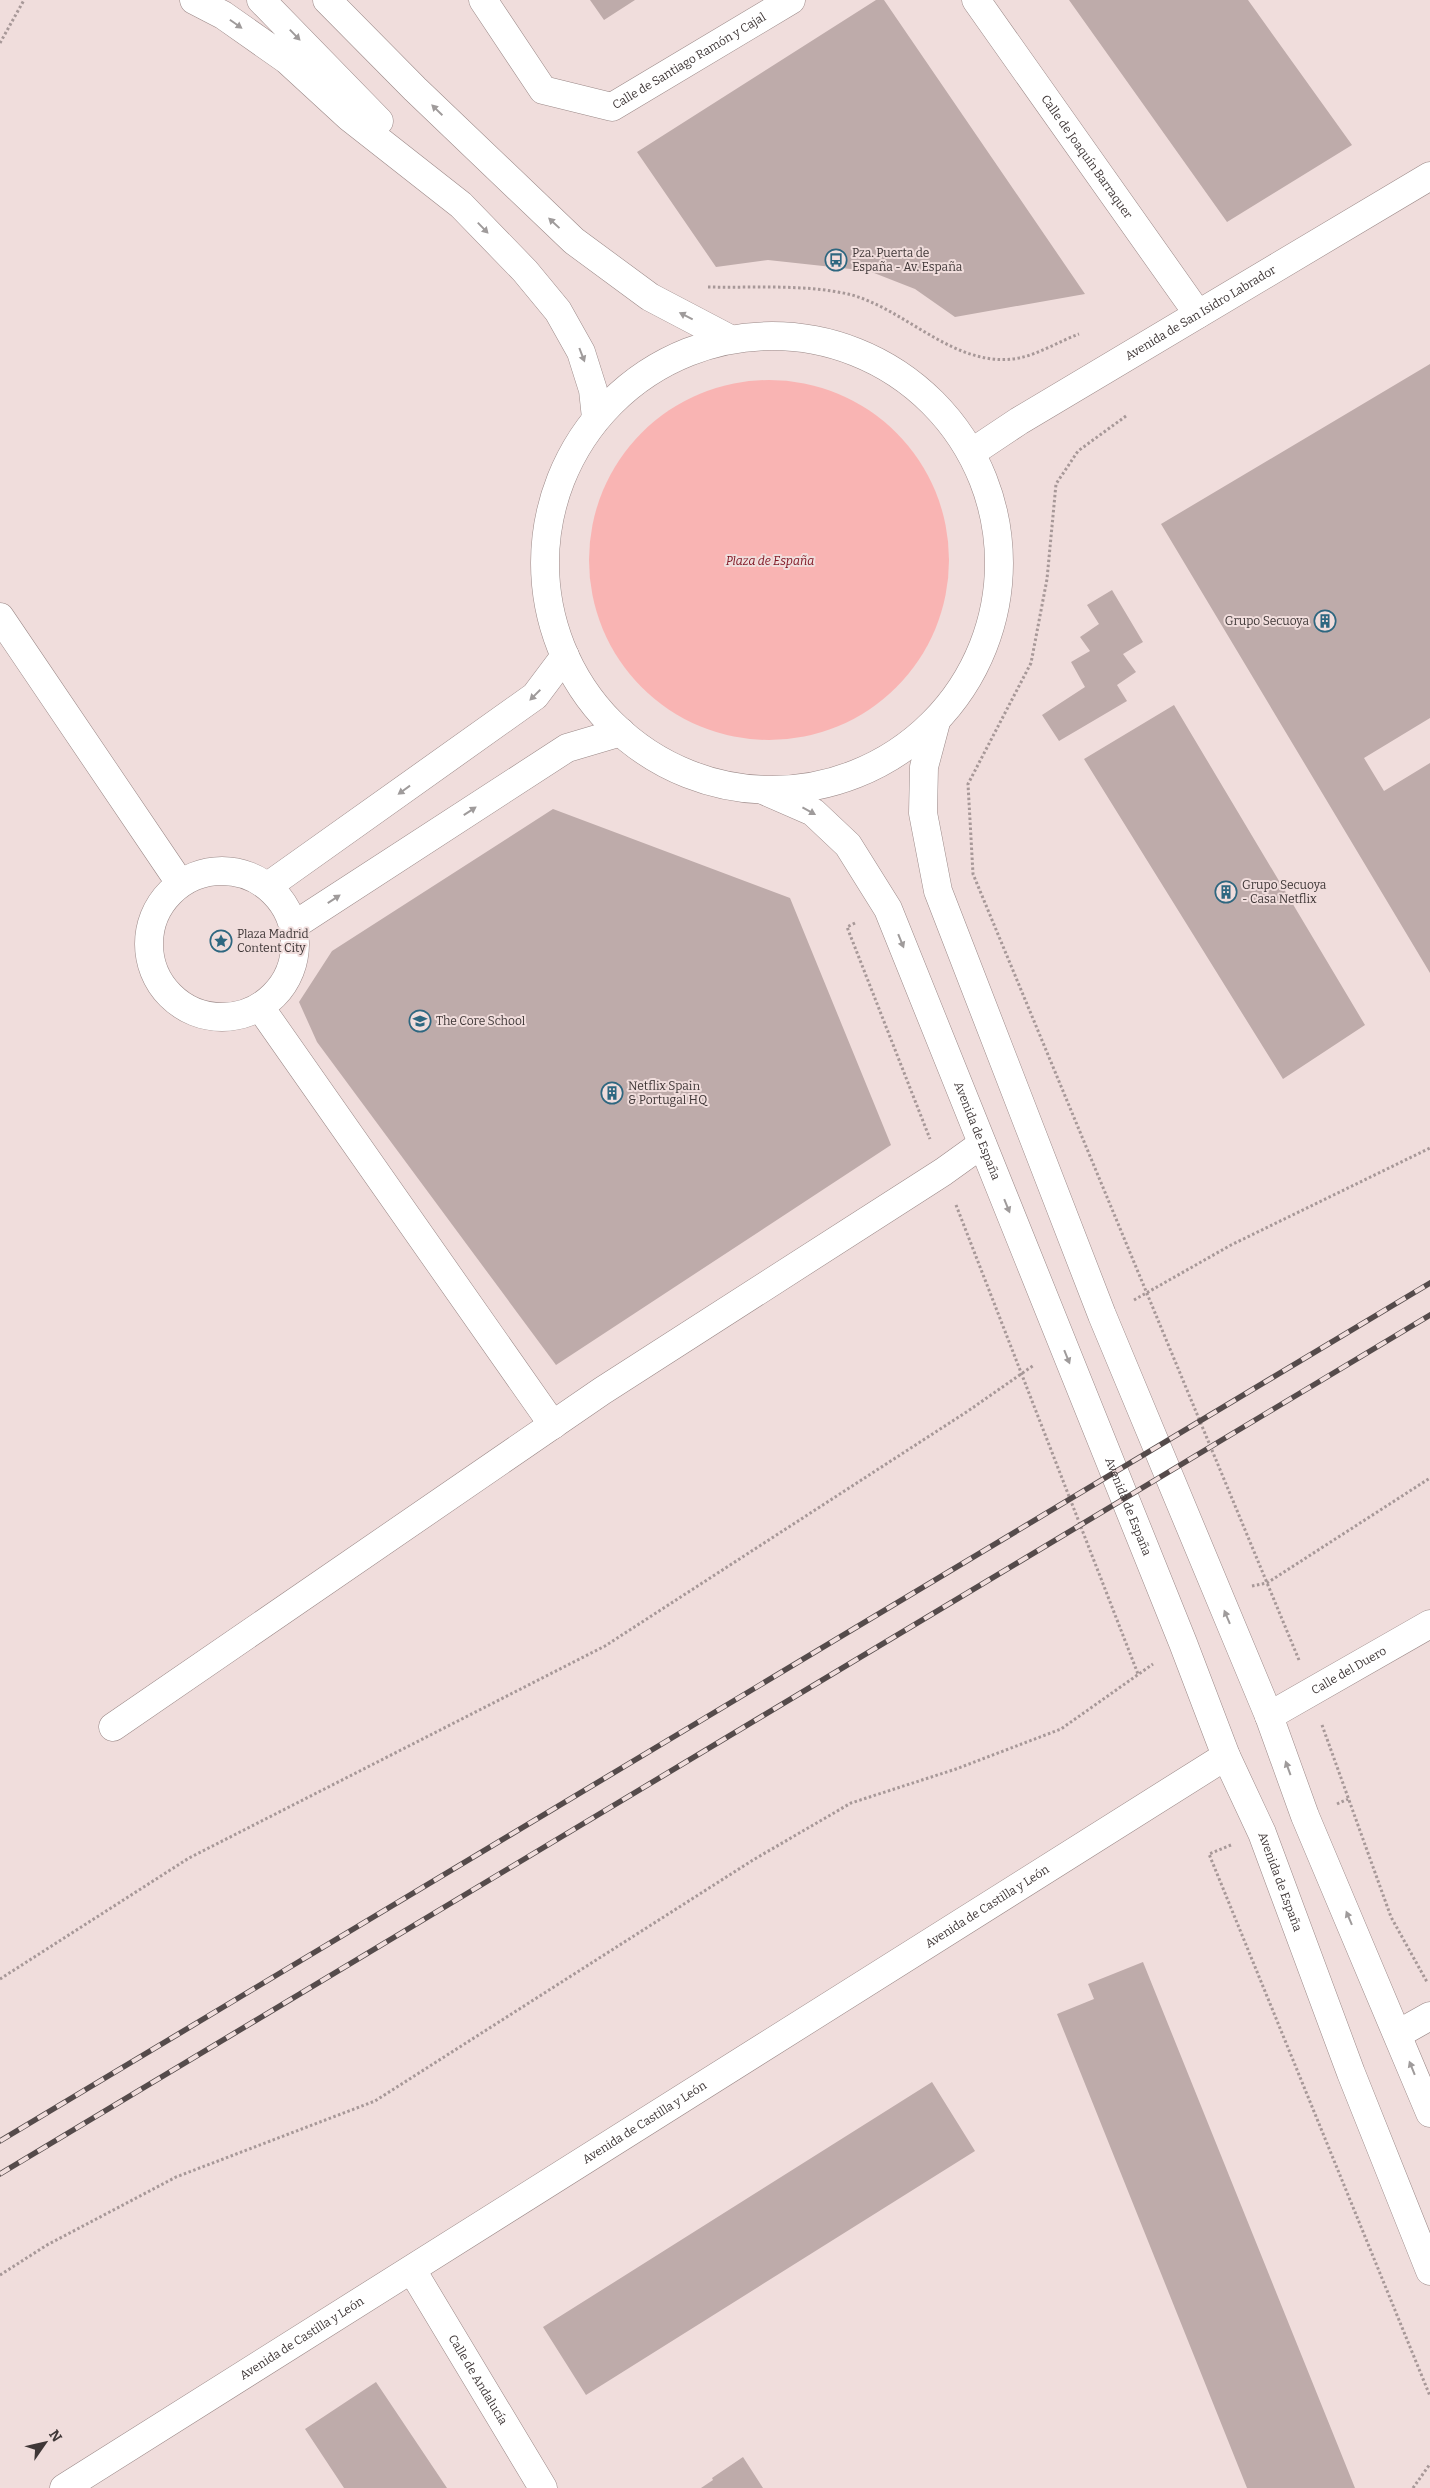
<svg xmlns="http://www.w3.org/2000/svg" width="1430" height="2488" font-family="Bitter,serif">
	<rect width="100%" height="100%" fill="#f0dddc"/>
	<path fill="#f9b4b3" d="M589 560a180 180 0 1 1 360 0a180 180 0 1 1-360 0Z"/>
	<path fill="#beabaa" d="M590,0H635L604,20Z
		M876,0H884L1085,294L955,317L915,289L869,271L768,260L716,267L637,152Z
		M1069,0H1248L1352,145L1227,222Z
		M1430,364V718L1364,758L1384,791L1430,763V973L1161,524Z
		M1112,590L1143,642L1123,654L1136,672L1117,685L1127,701L1059,741L1042,715L1085,687L1071,662L1090,651L1080,637L1099,624L1087,605Z
		M1174,705L1365,1025L1283,1079L1084,759Z
		M553,809L790,898L891,1145L556,1365L317,1042L299,1002L332,951Z
		M1143,1962L1355,2488H1247L1057,2014L1094,1999L1088,1984Z
		M932,2082L975,2151L586,2395L543,2327Z
		M376,2382L447,2488H344L305,2429Z
		M743,2457L763,2488H701L713,2480L712,2478Z"/>
	<g fill="none" stroke-linecap="round" stroke-linejoin="round">
		<g stroke="#9a8887" stroke-width="29">
			<g id="minor">
				<path id="s1" d="M483,0L543,90L612,107L791,0"/>
				<path id="s2" d="M976,0L1198,314"/>
				<circle cx="772" cy="563" r="227"/>
				<path id="s3" d="M971,453L1019,421L1430,176"/>
				<path d="M0,617L180,883"/>
				<path d="M936,722L924,767L923,813L938,891L1102,1315L1269,1716L1305,1816L1430,2113"/>
				<path id="s4" d="M765,791L813,812L848,845L888,909L1183,1643L1226,1756L1262,1833L1351,2073L1430,2271"/>
				<circle cx="222" cy="944" r="73"/>
				<path d="M268,886L535,696L565,656"/>
				<path d="M293,926L567,748L621,732"/>
				<path d="M260,1007L553,1425"/>
				<path id="s5" d="M1269,1716L1430,1624"/>
				<path d="M113,1727L602,1391L943,1172L982,1144"/>
				<path d="M1398,2034L1430,2016"/>
				<path id="s6" d="M412,2270L543,2488"/>
				<path id="s7" d="M64,2488L1226,1756"/>
			</g>
		</g>
		<g stroke="#9a8887" stroke-width="29">
			<path id="highway" d="M194,0L223,15L287,60L349,117L461,205L525,271L558,311L581,352L593,390L596,418
				M261,0L379,121
				M327,0L415,89L574,241L650,297L730,339"/>
		</g>
		<path stroke="#a79898" stroke-width="3" stroke-dasharray="2.5 2.5" stroke-linecap="butt" d="M0,43L24,0
			M708,287C754,288 803,284 848,294C906,308 955,370 1019,358C1039,354 1060,341 1079,334
			M1126,416L1078,451L1056,484L1047,579L1031,663L968,784L973,874L1299,1660
			M855,923L847,927L930,1139
			M956,1205L1138,1674
			M1134,1300L1231,1245L1430,1148
			M1252,1586L1267,1583L1430,1478
			M1322,1725L1391,1917L1427,1982
			M1337,1804L1348,1799
			M1231,1845L1209,1854L1430,2396
			M0,1979L189,1858L605,1646L968,1411L1034,1365
			M0,2275L47,2245L176,2177L375,2101L753,1860L851,1803L956,1769L1061,1729L1153,1664
			M1413,2488L1430,2464"/>
		<use href="#minor" stroke="#fff" stroke-width="28"/>
		<use href="#highway" stroke="#fff" stroke-width="28"/>
		<g stroke="#554b4b" stroke-width="5.5">
			<path id="rail" d="M0,2141L1430,1283
				M0,2174L1430,1315"/>
		</g>
		<use href="#rail" stroke="#f0dddc" stroke-width="4" stroke-dasharray="11" stroke-linecap="butt"/>
	</g>
	<defs><path id="oneway-solid" d="M-6-.8H1V-3.2L6.5 0L1 3.2V.8H-6Z" transform="scale(1.25)"/></defs>
	<g fill="#9f9b9b">
		<use href="#oneway-solid" transform="translate(236 24) rotate(35)"/>
		<use href="#oneway-solid" transform="translate(295 35) rotate(46)"/>
		<use href="#oneway-solid" transform="translate(437 110) rotate(-136)"/>
		<use href="#oneway-solid" transform="translate(554 223) rotate(-137)"/>
		<use href="#oneway-solid" transform="translate(483 228) rotate(46)"/>
		<use href="#oneway-solid" transform="translate(686 316) rotate(-153)"/>
		<use href="#oneway-solid" transform="translate(582 355) rotate(69)"/>
		<use href="#oneway-solid" transform="translate(535 695) rotate(135)"/>
		<use href="#oneway-solid" transform="translate(404 790) rotate(144)"/>
		<use href="#oneway-solid" transform="translate(470 811) rotate(-33)"/>
		<use href="#oneway-solid" transform="translate(809 811) rotate(29)"/>
		<use href="#oneway-solid" transform="translate(334 899) rotate(-33)"/>
		<use href="#oneway-solid" transform="translate(901 941) rotate(68)"/>
		<use href="#oneway-solid" transform="translate(1007 1206) rotate(68)"/>
		<use href="#oneway-solid" transform="translate(1067 1357) rotate(68)"/>
		<use href="#oneway-solid" transform="translate(1227 1617) rotate(-113)"/>
		<use href="#oneway-solid" transform="translate(1288 1768) rotate(-110)"/>
		<use href="#oneway-solid" transform="translate(1349 1918) rotate(-113)"/>
		<use href="#oneway-solid" transform="translate(1412 2068) rotate(-112)"/>
	</g>
	<defs>
		<g id="bus-ring" transform="scale(1.125)"><circle r="9.5" fill="#f0dddc" stroke="#2e6780" stroke-width="1.5"/><path d="M-5-6H5V4H4V6H2V4H-2V6H-4V4H-5ZM-3.5-4V0h7V-4ZM-3.5 1.2v1.5H-2V1.2ZM2 1.2v1.5H3.5V1.2Z" fill="#2e6780"/></g>
		<g id="building-ring" transform="scale(1.125)"><circle r="9.5" fill="#f0dddc" stroke="#2e6780" stroke-width="1.5"/><path d="M-4-6H4V6H1V3H-1V6H-4ZM-2.5-4.3h1.7v1.8h-1.7ZM.8-4.3h1.7v1.8H.8ZM-2.5-1h1.7V.8h-1.7ZM.8-1h1.7V.8H.8Z" fill="#2e6780"/></g>
		<g id="sight-ring" transform="scale(1.125)"><circle r="9.5" fill="#f0dddc" stroke="#2e6780" stroke-width="1.5"/><path d="M0-6L1.8-2.2L6-1.7L2.9 1.2L3.7 5.4L0 3.3L-3.7 5.4L-2.9 1.2L-6-1.7L-1.8-2.2Z" fill="#2e6780"/></g>
		<g id="university-ring" transform="scale(1.125)"><circle r="9.5" fill="#f0dddc" stroke="#2e6780" stroke-width="1.5"/><path d="M0-5L7-2L0 1L-7-2ZM-4 1L0 2.5L4 1V4Q0 6-4 4Z" fill="#2e6780"/></g>
	</defs>
	<g fill-rule="evenodd">
		<use href="#bus-ring" x="836" y="260"/>
		<use href="#building-ring" x="1325" y="621"/>
		<use href="#building-ring" x="1226" y="892"/>
		<use href="#sight-ring" x="221" y="941"/>
		<use href="#university-ring" x="420" y="1021"/>
		<use href="#building-ring" x="612" y="1093"/>
	</g>
	<g text-anchor="middle" stroke-width="4" stroke-linejoin="round" paint-order="stroke">
		<g font-size="12" fill="#3f3737" stroke="#f0dddc">
			<text dy="4" stroke="none"><textPath href="#s1" startOffset="269">Calle de Santiago Ramón y Cajal</textPath></text>
			<text dy="4" stroke="none"><textPath href="#s2" startOffset="192">Calle de Joaquín Barraquer</textPath></text>
			<text dy="4" stroke="none"><textPath href="#s3" startOffset="269">Avenida de San Isidro Labrador</textPath></text>
			<text dy="4" stroke="none"><textPath href="#s4" startOffset="415">Avenida de España</textPath></text>
			<text dy="4" stroke="none"><textPath href="#s4" startOffset="820">Avenida de España</textPath></text>
			<text dy="4" stroke="none"><textPath href="#s5" startOffset="92">Calle del Duero</textPath></text>
			<text dy="4" stroke="none"><textPath href="#s4" startOffset="1225">Avenida de España</textPath></text>
			<text dy="4" stroke="none"><textPath href="#s7" startOffset="1091">Avenida de Castilla y León</textPath></text>
			<text dy="4" stroke="none"><textPath href="#s7" startOffset="686">Avenida de Castilla y León</textPath></text>
			<text dy="4" stroke="none"><textPath href="#s7" startOffset="281">Avenida de Castilla y León</textPath></text>
			<text dy="4" stroke="none"><textPath href="#s6" startOffset="128">Calle de Andalucía</textPath></text>
		</g>
		<g font-size="12" fill="#3f3737" stroke="#f0dddc" text-anchor="start">
			<text x="852" y="257">Pza. Puerta de<tspan x="852" dy="14">España - Av. España</tspan></text>
			<text x="1309" y="625" text-anchor="end">Grupo Secuoya</text>
			<text x="1242" y="889">Grupo Secuoya<tspan x="1242" dy="14">- Casa Netflix</tspan></text>
			<text x="237" y="938">Plaza Madrid<tspan x="237" dy="14">Content City</tspan></text>
			<text x="436" y="1025">The Core School</text>
			<text x="628" y="1090">Netflix Spain<tspan x="628" dy="14">&amp; Portugal HQ</tspan></text>
		</g>
		<g font-size="12" font-style="italic" fill="#801825" stroke="#f0dddc">
			<text x="770" y="565">Plaza de España</text>
		</g>
	</g>
	<g transform="translate(45 2443) rotate(56)" stroke="#f0dddc" stroke-width="4" paint-order="stroke">
	<path d="M0-4L9 19L0 12L-9 19Z" fill="#3f3737"/>
	<text y="-8" font-size="14" font-weight="bold" text-anchor="middle" fill="#3f3737">N</text>
	</g>
</svg>
